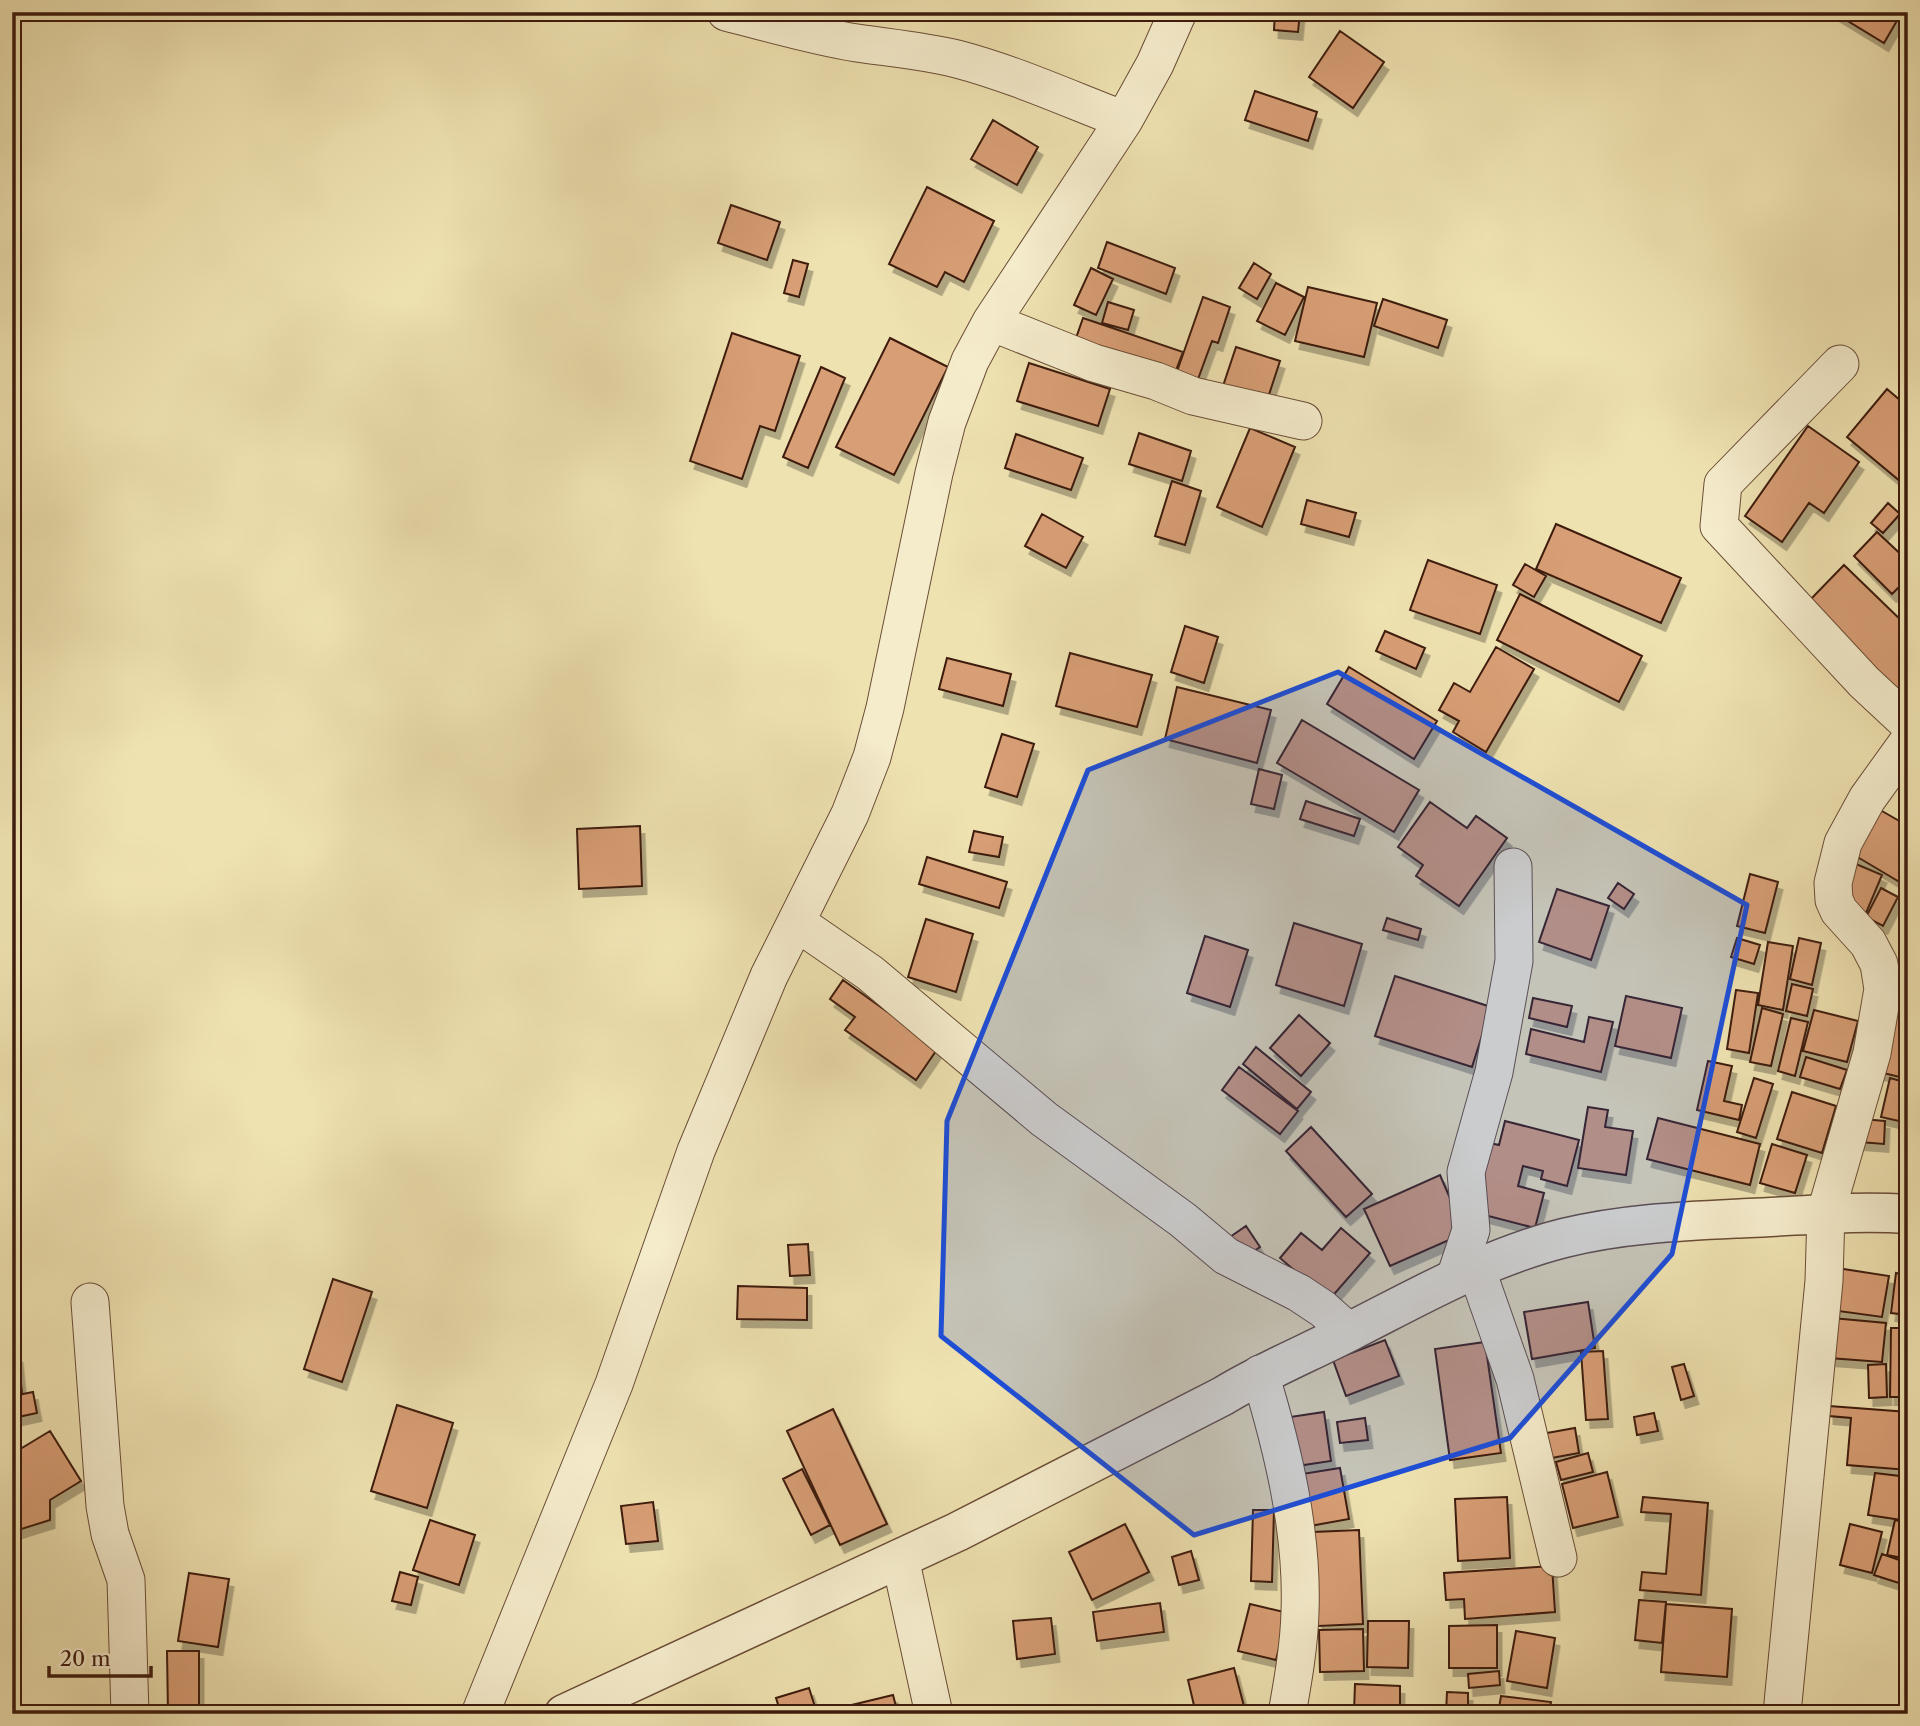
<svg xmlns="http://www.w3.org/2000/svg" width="1920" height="1726" font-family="'Libre Caslon Text',serif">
	<defs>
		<filter id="shadow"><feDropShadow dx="4.5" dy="8" stdDeviation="0" flood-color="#0004"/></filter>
	</defs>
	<rect width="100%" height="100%" fill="#efe2b1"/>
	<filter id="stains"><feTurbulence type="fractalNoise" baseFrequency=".00286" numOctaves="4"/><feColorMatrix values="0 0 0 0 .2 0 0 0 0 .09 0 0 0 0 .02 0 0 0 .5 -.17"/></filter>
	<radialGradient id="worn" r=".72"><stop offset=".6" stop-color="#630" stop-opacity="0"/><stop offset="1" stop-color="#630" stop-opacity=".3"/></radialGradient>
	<path fill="#d89e74" stroke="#3d1b0d" stroke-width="2" filter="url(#shadow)" d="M1275,12H1300L1298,32L1274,30Z
		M1833,12H1902L1884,43Z
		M1340,31L1384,62L1353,108L1309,77Z
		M1908,32V63L1900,61Z
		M1255,91L1317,112L1308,141L1245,120Z
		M993,120L1038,147L1017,185L971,159Z
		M927,187L994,221L964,282L945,272L937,287L889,264Z
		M731,205L780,222L767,260L718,243Z
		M1107,242L1175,268L1166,294L1098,268Z
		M793,260L808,264L799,297L784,293Z
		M1254,263L1271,274L1257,299L1239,288Z
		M1091,268L1113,279L1096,315L1074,305Z
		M1276,283L1304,297L1285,335L1257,321Z
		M1308,287L1377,303L1364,357L1295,341Z
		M1203,297L1230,307L1218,343L1212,341L1194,390L1173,383Z
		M1383,299L1447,320L1438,348L1374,326Z
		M1108,302L1134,310L1128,330L1102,323Z
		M1083,318L1183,352L1173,378L1074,344Z
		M732,333L800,356L775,431L760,426L742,479L690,461Z
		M890,338L948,367L894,475L836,447Z
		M1236,347L1280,361L1264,410L1220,395Z
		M1029,363L1110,389L1098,426L1017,401Z
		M821,367L845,378L808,468L783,457Z
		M1887,389L1908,407V473L1901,482L1847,437Z
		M1808,426L1859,462L1824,513L1809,503L1782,542L1745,516Z
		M1250,428L1295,447L1262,527L1217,507Z
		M1139,433L1191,451L1182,481L1129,464Z
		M1016,434L1083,458L1071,490L1005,468Z
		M1172,481L1201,491L1185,545L1155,536Z
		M1307,500L1356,513L1349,537L1301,524Z
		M1888,503L1900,514L1883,533L1871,523Z
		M1042,514L1083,537L1066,568L1025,546Z
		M1556,524L1681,578L1661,623L1536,569Z
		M1877,532L1908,561V578L1892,594L1854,556Z
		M1428,560L1497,585L1480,634L1410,610Z
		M1525,564L1546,576L1534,597L1513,585Z
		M1844,565L1908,627V682L1898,692L1807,603Z
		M1520,594L1642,656L1619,702L1497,640Z
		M1185,626L1218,637L1204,683L1171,672Z
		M1385,631L1425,648L1416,669L1376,651Z
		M1496,647L1534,669L1486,752L1453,732L1459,721L1439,710L1454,683L1470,692Z
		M1070,653L1152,675L1137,727L1056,706Z
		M947,658L1011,674L1003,706L939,689Z
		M1349,667L1437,721L1414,759L1327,704Z
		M1177,687L1271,710L1257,763L1165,739Z
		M1302,720L1419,790L1394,832L1277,763Z
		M1002,734L1034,744L1017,797L985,787Z
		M1259,769L1282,775L1274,809L1251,804Z
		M1306,801L1360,819L1354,836L1300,819Z
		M1430,802L1467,828L1476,816L1507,838L1459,906L1416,876L1423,865L1398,847Z
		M1875,807L1908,826V887L1849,852Z
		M640,826L642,886L579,889L577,829Z
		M974,831L1003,837L999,857L969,852Z
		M927,857L1007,882L999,908L919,884Z
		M1856,864L1882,875L1866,913L1840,903Z
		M1750,874L1778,882L1765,933L1737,926Z
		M1618,883L1634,894L1624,909L1608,898Z
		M1881,888L1898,897L1883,926L1866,917Z
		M1557,889L1609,906L1591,960L1539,942Z
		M1387,918L1421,929L1418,940L1383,930Z
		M926,919L973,934L956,992L908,977Z
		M1294,923L1362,944L1344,1006L1276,985Z
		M1205,936L1248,950L1230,1007L1187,993Z
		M1737,938L1760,945L1754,964L1731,957Z
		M1799,938L1821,943L1812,985L1790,979Z
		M1768,942L1793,946L1783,1010L1758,1005Z
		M1902,952L1908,953V1079L1875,1071Z
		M1395,976L1491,1007L1472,1067L1375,1036Z
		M843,980L938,1048L916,1080L845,1030L855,1017L830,999Z
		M1792,984L1813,989L1807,1016L1786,1011Z
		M1736,990L1758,993L1749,1053L1727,1049Z
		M1626,996L1682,1008L1671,1058L1615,1046Z
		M1533,998L1572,1006L1567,1027L1529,1018Z
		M1762,1008L1783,1014L1771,1066L1750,1062Z
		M1814,1010L1858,1021L1847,1062L1803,1051Z
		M1299,1015L1330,1043L1301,1076L1270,1048Z
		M1589,1017L1613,1022L1601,1072L1526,1054L1531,1029L1584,1042Z
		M1791,1018L1808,1022L1795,1076L1778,1071Z
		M1256,1047L1311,1092L1297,1109L1243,1064Z
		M1806,1057L1847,1070L1840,1089L1800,1077Z
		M1708,1061L1732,1066L1724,1101L1742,1105L1739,1120L1697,1110Z
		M1239,1067L1298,1111L1280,1134L1222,1090Z
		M1754,1078L1773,1084L1756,1138L1737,1132Z
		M1890,1078L1908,1083V1123L1881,1117Z
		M1792,1092L1836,1106L1822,1153L1777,1139Z
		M1588,1107L1608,1110L1605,1127L1633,1131L1626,1175L1578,1168Z
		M1658,1118L1760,1144L1750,1185L1647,1159Z
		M1862,1119L1885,1121L1884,1144L1860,1142Z
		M1505,1121L1579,1140L1567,1186L1541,1179L1543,1171L1523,1166L1518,1186L1544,1193L1535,1228L1473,1212L1490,1143L1499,1145Z
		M1311,1127L1372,1194L1346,1217L1286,1151Z
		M1772,1144L1807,1155L1795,1193L1760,1183Z
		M1440,1175L1465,1233L1390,1266L1364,1209Z
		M1246,1226L1260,1247L1244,1258L1230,1237Z
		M1341,1228L1370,1253L1329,1300L1280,1258L1301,1233L1322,1250Z
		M808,1244L810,1275L790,1276L788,1245Z
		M1837,1268L1889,1276L1882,1317L1831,1310Z
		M1896,1273L1908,1275V1315L1891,1313Z
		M333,1279L372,1292L342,1382L304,1369Z
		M738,1286L807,1288V1320L737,1319Z
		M1588,1302L1595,1348L1532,1359L1524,1312Z
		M1832,1318L1886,1323L1882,1362L1829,1358Z
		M1891,1328H1908V1397H1890Z
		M1385,1340L1399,1376L1346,1396L1333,1360Z
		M1485,1342L1501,1453L1450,1460L1435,1349Z
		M1603,1351L1608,1419L1586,1420L1581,1352Z
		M12,1355H18L22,1393L12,1394Z
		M1684,1364L1694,1396L1681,1400L1672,1367Z
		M1886,1364L1887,1397L1869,1398L1868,1365Z
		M33,1392L37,1413L18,1417L13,1396Z
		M397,1405L453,1423L427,1508L371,1491Z
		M1829,1406L1908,1412V1470L1847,1465L1851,1418L1829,1416Z
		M833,1409L887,1524L840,1545L787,1431Z
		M1324,1412L1331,1461L1297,1466L1290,1417Z
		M1654,1413L1658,1431L1637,1435L1634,1417Z
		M1365,1418L1368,1440L1340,1443L1337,1422Z
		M1575,1428L1579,1453L1546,1459L1541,1434Z
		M50,1431L81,1481L50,1500V1520L12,1532V1454Z
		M1588,1453L1593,1472L1561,1480L1556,1462Z
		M1340,1468L1349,1519L1310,1526L1302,1474Z
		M802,1469L830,1525L811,1535L783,1479Z
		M1607,1472L1618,1517L1573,1528L1562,1484Z
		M1875,1473L1908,1477V1521L1868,1515Z
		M1507,1497L1510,1558L1458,1561L1455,1499Z
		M1643,1497L1708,1503L1701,1595L1640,1590L1642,1572L1666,1574L1671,1514L1641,1512Z
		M653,1502L658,1541L626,1544L621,1506Z
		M1253,1510H1274L1272,1582L1251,1581Z
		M430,1520L475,1535L459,1585L413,1570Z
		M1895,1520L1908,1523V1559L1887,1555Z
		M1125,1524L1149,1572L1092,1600L1069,1552Z
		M1850,1524L1882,1532L1872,1573L1840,1565Z
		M1359,1530L1363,1624L1318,1626L1313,1532Z
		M1191,1551L1199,1580L1179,1585L1172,1557Z
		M1882,1554L1908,1563V1586L1874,1575Z
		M1552,1566L1555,1612L1465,1619L1464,1599L1446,1600L1444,1573Z
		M400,1572L418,1577L411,1605L392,1601Z
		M189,1573L229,1579L218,1647L178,1641Z
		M1639,1600L1666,1602L1662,1643L1635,1640Z
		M1160,1603L1164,1632L1097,1641L1093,1612Z
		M1250,1604L1288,1613L1276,1660L1238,1651Z
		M1666,1604L1732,1609L1727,1677L1661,1672Z
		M1051,1618L1055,1654L1017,1659L1013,1621Z
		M1368,1621H1409L1408,1668L1367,1667Z
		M1497,1625V1668H1449V1626Z
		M1363,1629L1364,1671L1320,1672L1319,1630Z
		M1516,1631L1555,1638L1547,1688L1507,1681Z
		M167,1651H199V1714H168Z
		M1234,1668L1246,1714H1196L1188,1680Z
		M1499,1671L1500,1685L1469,1688L1468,1674Z
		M1355,1684L1400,1686V1714L1354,1712Z
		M809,1688L815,1707L791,1714H781L776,1698Z
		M1447,1692L1468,1693V1714H1446Z
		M893,1695L898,1714H836L835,1709Z
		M1501,1696L1551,1702L1549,1714H1498Z"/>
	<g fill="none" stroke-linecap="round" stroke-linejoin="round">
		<g stroke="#6a4d36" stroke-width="39">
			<path id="minor" d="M726,12C770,23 813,36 857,43C891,48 924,51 957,59C1014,74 1069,99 1124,120
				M991,322L1094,363L1156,381L1193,396L1303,421
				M1840,364L1723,484L1719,526L1864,682L1908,723
				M796,922L870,973L1044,1119L1183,1220L1226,1256L1299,1293L1323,1309L1349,1332
				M1476,1268L1515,1379L1558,1558
				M1455,1278L1471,1230L1466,1172L1494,1072L1514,961L1513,867
				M90,1302L105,1506L110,1534L126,1580L130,1714
				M1260,1374C1283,1450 1303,1532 1300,1612C1299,1647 1293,1680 1287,1714
				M900,1558L934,1714
				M1783,1703L1824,1281L1826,1212L1872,1053L1883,989L1879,964L1868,943L1839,911L1834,900L1833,883L1843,843L1867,799L1908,742
				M480,1714L614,1384L696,1151L769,976L850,814L872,757L885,708L934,473L947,422L970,361L991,322L1124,120L1155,64L1178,12"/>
		</g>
		<g stroke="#6a4d36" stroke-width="41">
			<path id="tertiary" d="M564,1714L957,1532L1223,1396C1264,1371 1308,1353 1351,1331C1420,1296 1488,1257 1564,1238C1625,1223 1687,1221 1749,1218C1802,1216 1854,1210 1908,1214"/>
		</g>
		<use href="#minor" stroke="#f5eccc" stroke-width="37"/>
		<use href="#tertiary" stroke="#f5eccc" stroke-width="38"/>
	</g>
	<path fill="#1d4ed8" fill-opacity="0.2" stroke="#1d4ed8" stroke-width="5" stroke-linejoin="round" d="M1338,672L1747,905L1672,1254L1510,1438L1194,1535L941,1336L947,1121L1088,770Z"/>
	<rect width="1920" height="1726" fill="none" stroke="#efe2b1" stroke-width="42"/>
	<rect x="14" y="14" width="1892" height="1698" fill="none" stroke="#3d1b0d" stroke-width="3.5"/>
	<rect x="21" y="21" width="1878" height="1684" fill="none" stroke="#3d1b0d" stroke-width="2"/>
	<path d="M49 1666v10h102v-10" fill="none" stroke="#3d1b0d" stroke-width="3.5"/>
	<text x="60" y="1666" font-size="21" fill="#3d1b0d" stroke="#f5eccc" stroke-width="5" paint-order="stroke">20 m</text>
	<rect width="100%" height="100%" filter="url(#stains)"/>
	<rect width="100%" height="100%" fill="url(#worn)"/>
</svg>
